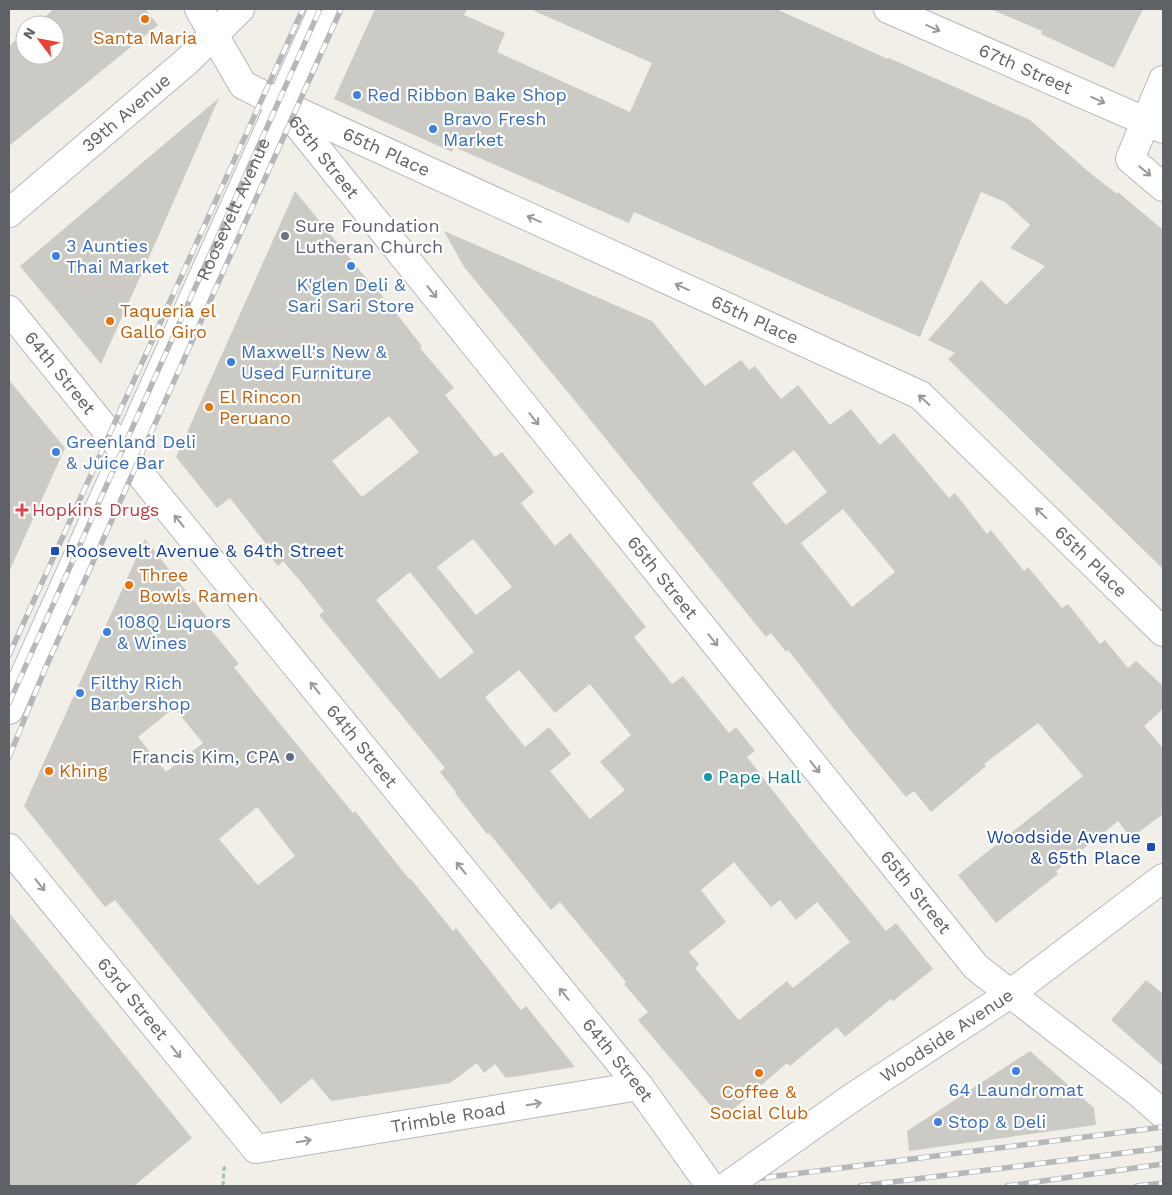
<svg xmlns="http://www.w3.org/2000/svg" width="1172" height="1195" font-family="'Work Sans',sans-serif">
	<rect width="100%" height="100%" fill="#f1efe8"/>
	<path fill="#cccac5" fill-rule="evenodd" d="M54,9H145L158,25L9,146V46L25,33V55H55V25H35Z
		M375,9H467L464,15L505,33L497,52L630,112L652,63L530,9H776L888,59L889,58L1030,120L1090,173L1117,194L1118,192L1163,230V569L948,359L955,353L928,340L981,280L1006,305L1045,266L1010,248L1030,225L1005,202L981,192L920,337L634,212L629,223L454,147L452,152L334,99Z
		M990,9H1143L1114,68L1041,34L1042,31Z
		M219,98L158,237L101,364L20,266Z
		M295,191L371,284L372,283L422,346L420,348L454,388L445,395L495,457L502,452L534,492L521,503L555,546L570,533L646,627L634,637L672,684L683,676L729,733L736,727L755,751L747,757L812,841L886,931L896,923L933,969L893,1001L891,999L845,1037L837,1027L790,1066L787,1063L722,1119L638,1020L648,1012L624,984L626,982L560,902L551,910L489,833L487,834L455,793L456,792L440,772L445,768L319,615L324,611L301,582L283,561L278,566L262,547L266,544L230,498L217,508L176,457ZM389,416L419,452L362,497L332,461ZM473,539L512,587L476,615L437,567ZM410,572L474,652L440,679L376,600ZM519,670L555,713L590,684L631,735L600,762L625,790L590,819L550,771L571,754L549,727L525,747L485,697ZM734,862L771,907L780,900L796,920L817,902L850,942L793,988L787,981L739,1020L695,968L699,964L689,952L726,922L701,890Z
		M444,231L652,321L705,386L741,360L749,370L755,366L781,399L798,385L830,425L851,409L880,445L894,433L949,498L955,493L987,534L991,530L1024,571L1028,567L1062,608L1068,604L1100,644L1105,640L1128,668L1136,661L1163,686V709L1144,726L1163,748V814L1131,838L1118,821L1056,871L1058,874L996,923L958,875L1083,776L1038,723L984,764L986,766L931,812L914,791L906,797L853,733L788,650L786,652L771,633L766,637L571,396L464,267ZM794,450L827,492L786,525L752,483ZM843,509L895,572L852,607L801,543Z
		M9,380L65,448L9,572Z
		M145,539L210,621L206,624L239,664L234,667L254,692L353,813L355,811L409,879L410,878L453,931L456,928L521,1010L526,1006L575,1067L506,1078L495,1064L484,1073L477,1063L450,1083L331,1101L312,1078L281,1104L115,900L105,907L24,806ZM174,708L203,743L166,772L138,737ZM257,807L295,856L258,885L219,839Z
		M9,913L192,1138L134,1186H9Z
		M1146,980L1163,994V1066L1111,1020Z
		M1030,1051L1094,1108L1096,1125L909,1151L907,1131Z"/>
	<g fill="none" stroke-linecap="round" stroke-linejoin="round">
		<g stroke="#b5b8bc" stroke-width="30">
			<g id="street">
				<path id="s1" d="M199,9L243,85L281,104L920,395L1163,632"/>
				<path id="s2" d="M888,9L1163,129"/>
				<path d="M1163,80L1130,159L1163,187"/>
				<path id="s3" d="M281,104L976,967L1139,1093L1163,1114"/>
				<path id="s4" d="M9,213L187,61L240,9"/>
				<path id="s5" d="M9,310L124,452L149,485L639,1086L694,1163"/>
				<path id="s6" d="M9,848L256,1149L639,1086"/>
			</g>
		</g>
		<g stroke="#b6babf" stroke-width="30">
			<g id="secondary">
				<path id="s7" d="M9,710L323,9"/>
				<path id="s8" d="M853,1097L1010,994L1163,878"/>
			</g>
		</g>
		<path stroke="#9cc7a9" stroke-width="3" stroke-dasharray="5 2.5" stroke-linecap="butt" d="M223,1186L224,1168L228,1166"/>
		<use href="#street" stroke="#fff" stroke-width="28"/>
		<use href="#secondary" stroke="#fff" stroke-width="28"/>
		<g stroke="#b6b7b8" stroke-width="5.5">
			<path id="rail" d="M9,655L303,9
				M9,703L320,9
				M9,757L45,669L341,9
				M700,1186L1163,1127
				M860,1186L1163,1148
				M1007,1186L1163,1164
				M1137,1186L1163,1183"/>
		</g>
		<use href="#rail" stroke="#fff" stroke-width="4" stroke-dasharray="11" stroke-linecap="butt"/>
		<g stroke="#b5b8bc" stroke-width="30" stroke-linecap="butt">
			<path id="street-bridge" d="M694,1163L710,1186"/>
		</g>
		<g stroke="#b6babf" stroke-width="30" stroke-linecap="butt">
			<path id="secondary-bridge" d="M727,1186L853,1097"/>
		</g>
		<use href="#street-bridge" stroke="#fff" stroke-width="28"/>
		<use href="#secondary-bridge" stroke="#fff" stroke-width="28"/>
	</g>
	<defs><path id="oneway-shaft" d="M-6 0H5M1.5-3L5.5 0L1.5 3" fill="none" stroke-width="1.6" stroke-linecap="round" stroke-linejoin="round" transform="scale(1.25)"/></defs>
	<g stroke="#979a9d">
		<use href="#oneway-shaft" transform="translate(933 28) rotate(24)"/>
		<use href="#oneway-shaft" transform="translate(1098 100) rotate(24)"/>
		<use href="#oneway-shaft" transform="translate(1145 171) rotate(40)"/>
		<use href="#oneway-shaft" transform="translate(534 219) rotate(-156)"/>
		<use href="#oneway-shaft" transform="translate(682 287) rotate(-156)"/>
		<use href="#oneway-shaft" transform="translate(432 292) rotate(51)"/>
		<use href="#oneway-shaft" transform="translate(924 400) rotate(-138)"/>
		<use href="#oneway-shaft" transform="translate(534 419) rotate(51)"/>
		<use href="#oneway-shaft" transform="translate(1041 513) rotate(-136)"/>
		<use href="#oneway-shaft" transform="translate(179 521) rotate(-129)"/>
		<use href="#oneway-shaft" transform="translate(713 640) rotate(51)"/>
		<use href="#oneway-shaft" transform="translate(315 688) rotate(-129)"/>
		<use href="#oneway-shaft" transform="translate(815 767) rotate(51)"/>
		<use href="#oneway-shaft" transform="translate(461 868) rotate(-129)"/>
		<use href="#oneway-shaft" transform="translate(40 885) rotate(51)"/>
		<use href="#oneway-shaft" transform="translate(564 994) rotate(-129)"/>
		<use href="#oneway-shaft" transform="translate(176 1052) rotate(51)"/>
		<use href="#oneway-shaft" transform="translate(534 1104) rotate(-9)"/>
		<use href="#oneway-shaft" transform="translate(304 1141) rotate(-9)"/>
	</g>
	<g fill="#e8710a" stroke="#fff" stroke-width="2">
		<circle cx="145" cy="19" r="5"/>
		<circle cx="110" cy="321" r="5"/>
		<circle cx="209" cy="407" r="5"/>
		<circle cx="129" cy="585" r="5"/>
		<circle cx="49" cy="771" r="5"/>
		<circle cx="759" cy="1073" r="5"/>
	</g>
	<g fill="#3f7fe0" stroke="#fff" stroke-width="2">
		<circle cx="357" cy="95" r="5"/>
		<circle cx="433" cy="129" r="5"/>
		<circle cx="56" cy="256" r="5"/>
		<circle cx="351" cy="266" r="5"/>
		<circle cx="231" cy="362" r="5"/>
		<circle cx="56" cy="452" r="5"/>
		<circle cx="107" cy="632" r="5"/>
		<circle cx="80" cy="693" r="5"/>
		<circle cx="1016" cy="1071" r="5"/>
		<circle cx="938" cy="1122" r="5"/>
	</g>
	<circle fill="#6b7280" stroke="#fff" stroke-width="2" cx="285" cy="236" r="5"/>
	<path fill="#e0444e" stroke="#fff" stroke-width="2" d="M19.5 502.5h5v5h5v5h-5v5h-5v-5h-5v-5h5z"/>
	<g fill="#1a4fb4" stroke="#fff" stroke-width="2">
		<rect x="50" y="546" width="10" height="10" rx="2.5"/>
		<rect x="1146" y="842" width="10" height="10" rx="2.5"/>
	</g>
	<circle fill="#5c6f8a" stroke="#fff" stroke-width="2" cx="290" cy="757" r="5"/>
	<circle fill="#0f9aa8" stroke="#fff" stroke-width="2" cx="708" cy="777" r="5"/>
	<g text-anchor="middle" stroke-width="4.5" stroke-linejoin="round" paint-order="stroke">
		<g font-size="18" fill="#c56008" stroke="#fff" text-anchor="start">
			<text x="145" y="44" text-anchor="middle">Santa Maria</text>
			<text x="120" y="317">Taqueria el<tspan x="120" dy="21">Gallo Giro</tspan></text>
			<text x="219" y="403">El Rincon<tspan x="219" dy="21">Peruano</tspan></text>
			<text x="139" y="581">Three<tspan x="139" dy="21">Bowls Ramen</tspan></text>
			<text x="59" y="777">Khing</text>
			<text x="759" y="1098" text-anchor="middle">Coffee &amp;<tspan x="759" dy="21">Social Club</tspan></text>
		</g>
		<g font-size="18" fill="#5f6368" stroke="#fff">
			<text dy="6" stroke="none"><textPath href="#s2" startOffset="150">67th Street</textPath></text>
			<text dy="6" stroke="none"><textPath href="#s4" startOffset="154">39th Avenue</textPath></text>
			<text dy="6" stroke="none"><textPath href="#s1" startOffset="246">65th Place</textPath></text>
			<text dy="6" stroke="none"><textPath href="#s3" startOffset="68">65th Street</textPath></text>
			<text dy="6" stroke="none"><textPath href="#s7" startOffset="549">Roosevelt Avenue</textPath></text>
			<text dy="6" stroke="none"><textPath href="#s1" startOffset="651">65th Place</textPath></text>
			<text dy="6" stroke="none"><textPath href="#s5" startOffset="81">64th Street</textPath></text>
			<text dy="6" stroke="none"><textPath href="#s1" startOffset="1071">65th Place</textPath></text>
			<text dy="6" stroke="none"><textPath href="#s3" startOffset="608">65th Street</textPath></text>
			<text dy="6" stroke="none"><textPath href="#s5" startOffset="561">64th Street</textPath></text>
			<text dy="6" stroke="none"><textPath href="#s3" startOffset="1012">65th Street</textPath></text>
			<text dy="6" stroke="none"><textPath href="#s6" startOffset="195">63rd Street</textPath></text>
			<text dy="6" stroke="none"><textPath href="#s8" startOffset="112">Woodside Avenue</textPath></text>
			<text dy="6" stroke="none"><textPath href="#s5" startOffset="966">64th Street</textPath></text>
			<text dy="6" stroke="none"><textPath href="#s6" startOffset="584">Trimble Road</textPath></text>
		</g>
		<g font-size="18" fill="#366cbe" stroke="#fff" text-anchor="start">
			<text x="367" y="101">Red Ribbon Bake Shop</text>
			<text x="443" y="125">Bravo Fresh<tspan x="443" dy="21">Market</tspan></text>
			<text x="66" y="252">3 Aunties<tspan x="66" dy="21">Thai Market</tspan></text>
			<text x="351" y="291" text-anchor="middle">K'glen Deli &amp;<tspan x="351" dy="21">Sari Sari Store</tspan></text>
			<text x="241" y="358">Maxwell's New &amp;<tspan x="241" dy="21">Used Furniture</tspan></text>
			<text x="66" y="448">Greenland Deli<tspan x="66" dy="21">&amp; Juice Bar</tspan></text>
			<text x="117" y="628">108Q Liquors<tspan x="117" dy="21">&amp; Wines</tspan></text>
			<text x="90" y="689">Filthy Rich<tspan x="90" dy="21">Barbershop</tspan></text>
			<text x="1016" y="1096" text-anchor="middle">64 Laundromat</text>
			<text x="948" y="1128">Stop &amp; Deli</text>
		</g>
		<g font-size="18" fill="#5b616d" stroke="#fff" text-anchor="start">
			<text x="295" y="232">Sure Foundation<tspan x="295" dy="21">Lutheran Church</tspan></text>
		</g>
		<g font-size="18" fill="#be3a42" stroke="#fff" text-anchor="start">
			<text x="32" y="516">Hopkins Drugs</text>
		</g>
		<g font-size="18" fill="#164399" stroke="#fff" text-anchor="start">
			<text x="65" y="557">Roosevelt Avenue &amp; 64th Street</text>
			<text x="1141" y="843" text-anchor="end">Woodside Avenue<tspan x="1141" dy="21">&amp; 65th Place</tspan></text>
		</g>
		<g font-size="18" fill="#4e5e75" stroke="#fff" text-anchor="end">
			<text x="280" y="763">Francis Kim, CPA</text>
		</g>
		<g font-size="18" fill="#0d838f" stroke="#fff" text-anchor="start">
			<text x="718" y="783">Pape Hall</text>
		</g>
	</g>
	<rect width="1172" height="1195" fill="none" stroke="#5f6368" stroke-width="20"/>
	<g transform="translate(40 40) rotate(302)"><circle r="24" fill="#ffffff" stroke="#bfc1c3"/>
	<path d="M0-4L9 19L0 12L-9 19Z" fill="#ea4335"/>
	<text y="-8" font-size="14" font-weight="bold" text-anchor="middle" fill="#5f6368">N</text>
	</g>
</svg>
